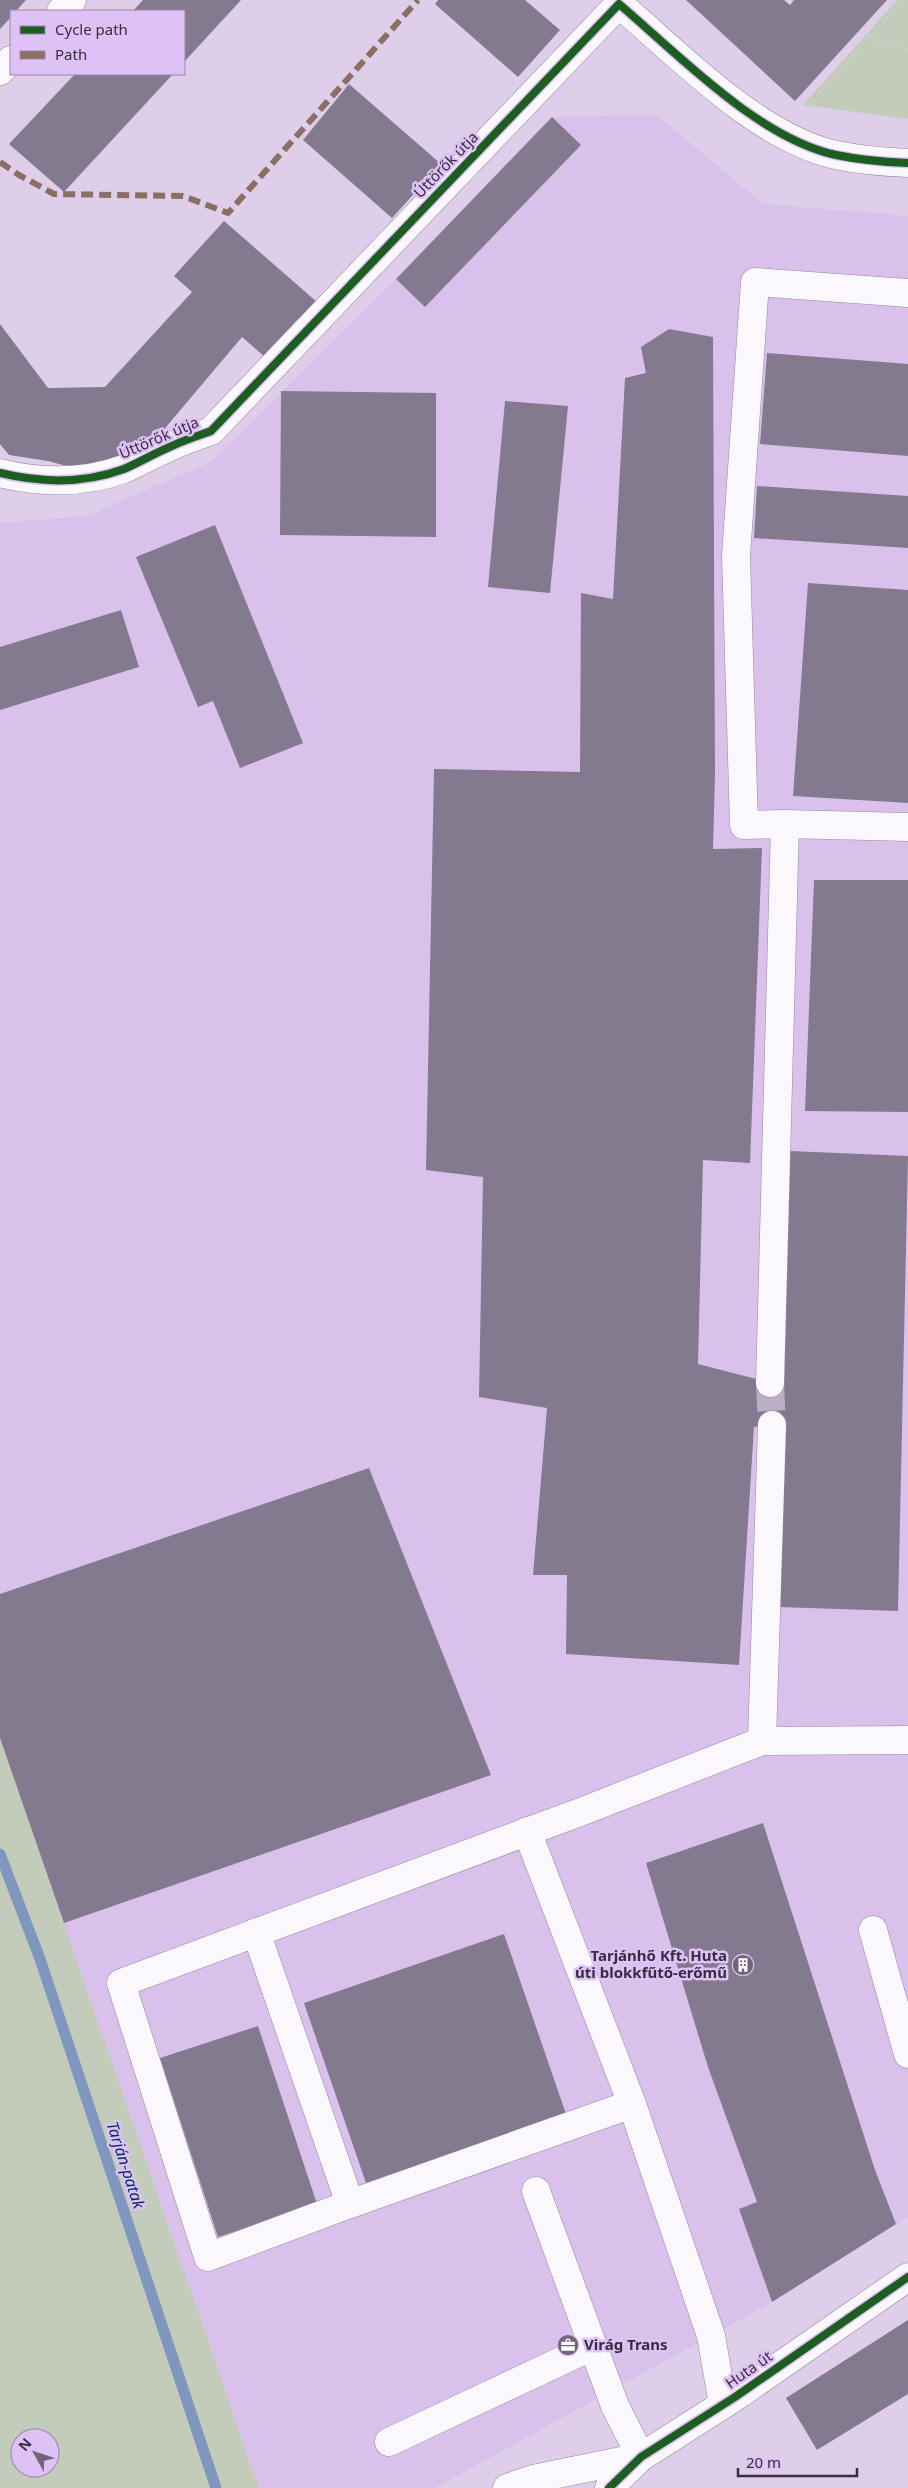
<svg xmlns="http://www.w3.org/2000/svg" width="908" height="2488" font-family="'Noto Sans',sans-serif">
	<rect width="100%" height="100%" fill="#decee9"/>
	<path fill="#dac1ec" d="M657,115L763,204L908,216V2217L772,2302L435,2488H259L0,1738V523L87,516L211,462L396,279L552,117Z"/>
	<path fill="#c3cbba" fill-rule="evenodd" d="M897,0H908V119L803,105Z
		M0,1738L259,2488H0ZM20,2438H50V2468H20Z"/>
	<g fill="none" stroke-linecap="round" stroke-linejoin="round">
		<path stroke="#7f97be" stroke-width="11" d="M0,1854L40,1959L216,2488"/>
	</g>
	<path fill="#837a8f" d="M0,0H26L16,11H11V17L0,29Z
		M143,0H241L184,62V11H133Z
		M438,0H525L560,30L518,77L435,4Z
		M686,0H784L790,5L794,0H887L795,101Z
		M75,74H173L64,192L9,144Z
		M349,84L441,164L392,218L303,140Z
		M552,117L581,145L425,307L396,279Z
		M224,221L317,302L266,358L242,337L145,452L85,471L48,461L9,455L0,444V324L48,388L105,387L192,292L174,276Z
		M669,329L713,337L715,774L713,849L762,848L750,1163L703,1160L698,1364L784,1386L790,1151L908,1156L898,1611L779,1607L784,1424L754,1427L739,1665L566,1654L567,1575H533L547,1408L479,1397L483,1177L426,1170L434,769L580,772L581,593L613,599L625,378L646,373L641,347Z
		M767,353L908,364V456L760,444Z
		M281,391L436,393V537L280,535Z
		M505,401L568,406L550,593L488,587Z
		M757,486L908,496V548L754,538Z
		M215,525L303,743L240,768L213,701L198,707L136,557Z
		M808,583L908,590V803L793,796Z
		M121,610L139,667L0,710V647Z
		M814,880H908V1112L805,1111Z
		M369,1468L491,1775L64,1923L0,1738V1594Z
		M763,1823L875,2170L896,2224L772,2302L739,2209L757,2202L708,2067L646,1863Z
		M504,1934L566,2114L366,2183L304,2003Z
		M258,2026L317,2204L218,2237L160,2058Z
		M908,2320V2394L817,2450L786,2398Z"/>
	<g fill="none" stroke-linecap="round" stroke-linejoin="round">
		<path stroke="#bdaec7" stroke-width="28" stroke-dasharray="28 14" stroke-linecap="butt" d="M770,1383L772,1425"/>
		<g stroke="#94889c" stroke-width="29">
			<path id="minor" d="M61,11L72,0
				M0,71L11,60
				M0,473C41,483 83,484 124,469C140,462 155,453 172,446C184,440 198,436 211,431L619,4C679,55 758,138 836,155C860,160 884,162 908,163
				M785,824L744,825L736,556L755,282L908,293
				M770,1383L785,824L908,827
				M762,1741L772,1425
				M873,1930L908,2054
				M256,1932L350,2204L632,2104L527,1831
				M632,2104L711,2336L723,2404
				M536,2191L615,2406L641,2457
				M350,2204L208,2257L121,1983L583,1811L762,1741L908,1740
				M389,2442L593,2346
				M507,2488L533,2479L641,2457
				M609,2488L641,2457L735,2397L908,2277"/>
		</g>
		<path stroke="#d6d1db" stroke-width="3" stroke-dasharray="1 4" stroke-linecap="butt" d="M115,11L126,0
			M868,38L908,50
			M351,75L435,147
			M807,108L902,0
			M0,129L54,74
			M228,213L308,281"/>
		<use href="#minor" stroke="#faf8fc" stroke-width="28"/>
		<path stroke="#8d6e63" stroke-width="6" stroke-dasharray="12 6" stroke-linecap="butt" d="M0,162L19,175L54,194L183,196L228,213L418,0"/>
		<g stroke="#dfc2f5" stroke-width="11">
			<path id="cycleway" d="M0,473C41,483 83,484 124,469C140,462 155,453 172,446C184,440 198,436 211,431L619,4C679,55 758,138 836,155C860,160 884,162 908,163
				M609,2488L641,2457L735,2397L908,2277"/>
		</g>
		<use href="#cycleway" stroke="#1b5e20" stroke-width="8"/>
	</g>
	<defs>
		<g id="building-disc" transform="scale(1.125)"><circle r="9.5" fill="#72657b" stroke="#dfc2f5"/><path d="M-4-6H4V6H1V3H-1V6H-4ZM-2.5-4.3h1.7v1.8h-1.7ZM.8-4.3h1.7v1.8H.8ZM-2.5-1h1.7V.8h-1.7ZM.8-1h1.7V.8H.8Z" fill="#fff"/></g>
		<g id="office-disc" transform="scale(1.125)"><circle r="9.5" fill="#72657b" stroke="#dfc2f5"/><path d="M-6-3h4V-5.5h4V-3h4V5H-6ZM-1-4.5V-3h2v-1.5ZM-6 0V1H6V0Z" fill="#fff"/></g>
	</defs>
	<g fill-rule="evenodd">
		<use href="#building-disc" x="743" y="1965"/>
		<use href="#office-disc" x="568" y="2345"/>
	</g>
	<g text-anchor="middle" stroke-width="5" stroke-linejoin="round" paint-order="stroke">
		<g font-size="15" fill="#382c40" stroke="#dfc2f5">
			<text transform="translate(446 165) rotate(-46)" y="5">Úttörők útja</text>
			<text transform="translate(159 438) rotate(-23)" y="5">Úttörők útja</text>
			<text transform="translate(749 2370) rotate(-35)" y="5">Huta út</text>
		</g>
		<g font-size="15" font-weight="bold" fill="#382c40" stroke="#dfc2f5" text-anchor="end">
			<text x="727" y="1961">Tarjánhő Kft. Huta<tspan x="727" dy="17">úti blokkfűtő-erőmű</tspan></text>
			<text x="584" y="2350" text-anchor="start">Virág Trans</text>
		</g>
		<g font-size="16" font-style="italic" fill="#00325c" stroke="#dfc2f5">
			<text transform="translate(126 2165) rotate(72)" y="6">Tarján-patak</text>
		</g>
	</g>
	<rect x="10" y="10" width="175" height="65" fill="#dfc2f5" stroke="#9c86ad"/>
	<rect x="20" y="26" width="25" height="8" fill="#1b5e20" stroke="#9c86ad"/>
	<text x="55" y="35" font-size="15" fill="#382c40">Cycle path</text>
	<rect x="20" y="51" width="25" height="8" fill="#8d6e63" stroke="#9c86ad"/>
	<text x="55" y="60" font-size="15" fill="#382c40">Path</text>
	<g transform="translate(35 2453) rotate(310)"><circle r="24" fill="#dfc2f5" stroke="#9c86ad"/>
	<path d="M0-4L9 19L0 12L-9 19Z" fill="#72657b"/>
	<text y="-8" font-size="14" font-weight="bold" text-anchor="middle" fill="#382c40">N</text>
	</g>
	<path d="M738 2468v8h119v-8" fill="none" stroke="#382c40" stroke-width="2.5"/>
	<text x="746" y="2468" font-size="15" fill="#382c40" stroke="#dfc2f5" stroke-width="4" paint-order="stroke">20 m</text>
</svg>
